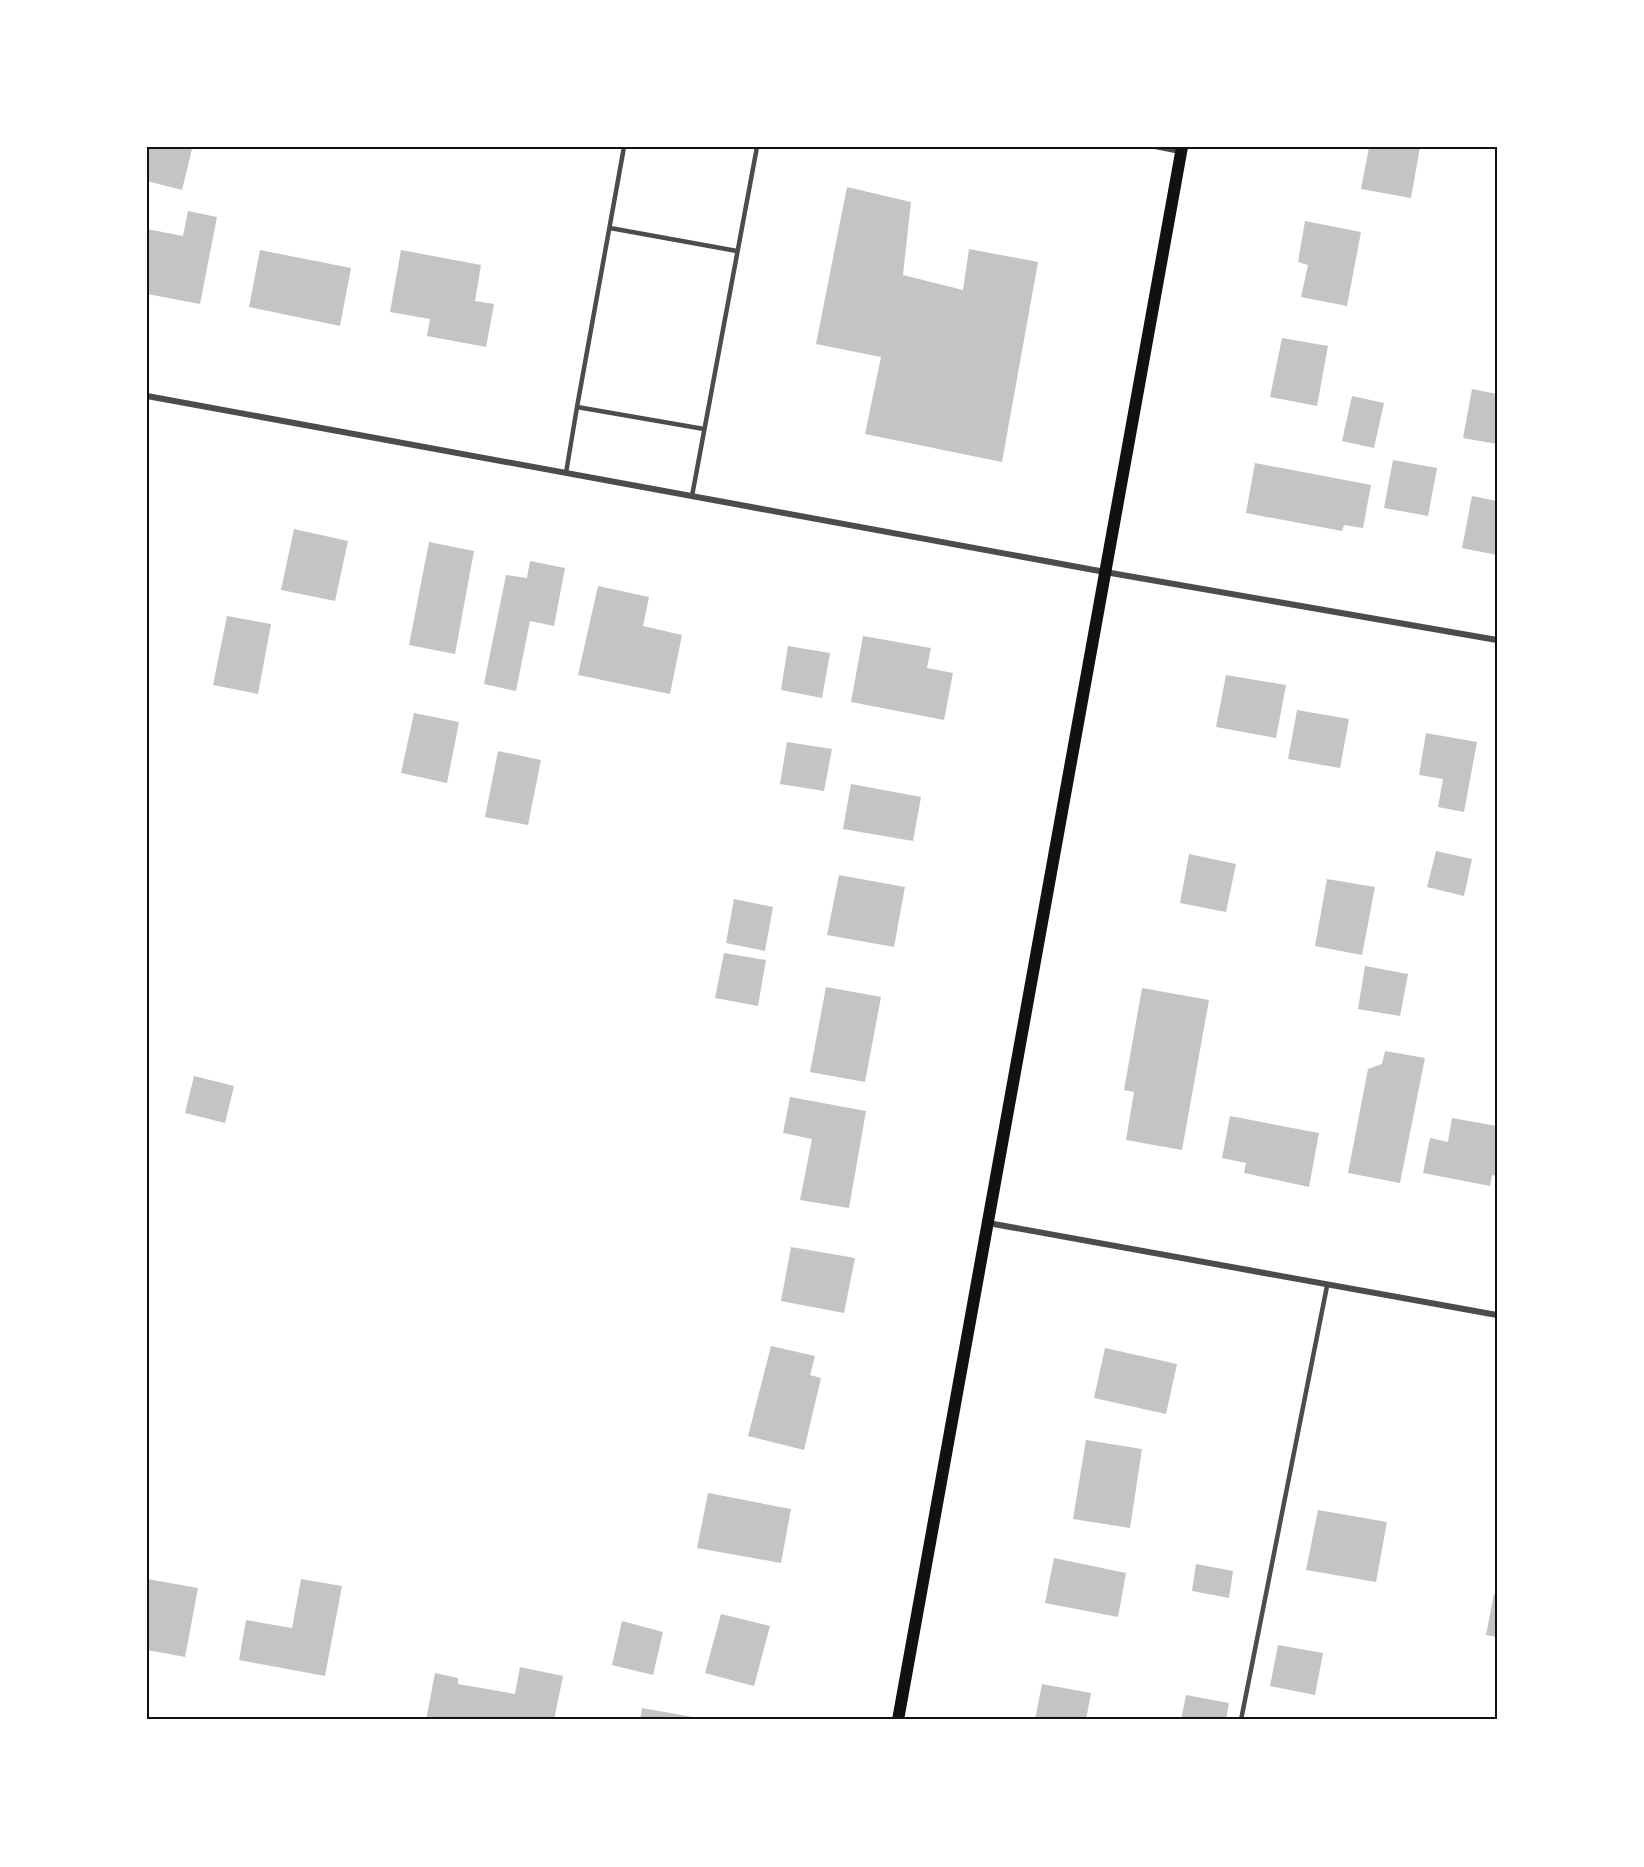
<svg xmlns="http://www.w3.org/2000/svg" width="1644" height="1867" font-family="Literata,serif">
	<rect width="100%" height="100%" fill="#fff"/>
	<path fill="#c4c4c4" d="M147,147H183L192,149L182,190L147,181Z
		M1369,147H1420L1411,198L1361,189Z
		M847,187L911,202L903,275L963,290L969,249L1038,262L1002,462L865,434L881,357L816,344Z
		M188,211L217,217L200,304L147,294V229L183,236Z
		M1305,221L1361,232L1347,306L1301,297L1308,265L1298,262Z
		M260,250L351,268L340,326L249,307Z
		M401,250L481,265L475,301L494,304L486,347L427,336L430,319L390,312Z
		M1282,338L1328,346L1317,406L1270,397Z
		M1472,389L1497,394V444L1463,438Z
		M1352,396L1384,403L1374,448L1342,441Z
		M1393,460L1437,468L1428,516L1384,508Z
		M1255,463L1371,485L1363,528L1344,525L1342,531L1246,513Z
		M1472,496L1497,501V555L1462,548Z
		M294,529L348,541L335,601L281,590Z
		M429,542L474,551L455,654L409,645Z
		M530,561L565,568L554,626L530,621L516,691L484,684L506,575L527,578Z
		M598,586L649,597L643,626L682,635L670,694L578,675Z
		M227,616L271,624L258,694L213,685Z
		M863,636L931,648L927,668L953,673L944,720L851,702Z
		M788,646L830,653L822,698L781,690Z
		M1226,675L1286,685L1276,738L1216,727Z
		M1297,710L1349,719L1340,768L1288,759Z
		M414,713L459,722L447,783L401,773Z
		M1426,733L1477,742L1464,812L1438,807L1443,779L1419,775Z
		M787,742L832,749L824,791L780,784Z
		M498,751L541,760L528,825L485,817Z
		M851,784L921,797L913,841L843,829Z
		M1436,851L1472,859L1464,896L1427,887Z
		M1189,854L1236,864L1226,912L1180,903Z
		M839,875L905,887L894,947L827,935Z
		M1327,879L1375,887L1362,955L1315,946Z
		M734,899L773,907L765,951L726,943Z
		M724,953L766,960L758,1006L715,998Z
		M1365,966L1408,974L1400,1016L1358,1009Z
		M826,987L881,997L865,1082L810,1072Z
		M1142,988L1209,1000L1182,1150L1126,1140L1134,1092L1124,1090Z
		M1385,1051L1425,1058L1400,1183L1348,1173L1368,1069L1382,1064Z
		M194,1076L234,1086L225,1123L185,1113Z
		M790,1097L866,1111L849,1208L800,1200L812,1139L783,1133Z
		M1230,1116L1319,1133L1309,1187L1244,1173L1246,1163L1222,1158Z
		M1452,1118L1497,1126V1176L1492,1175L1490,1186L1423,1173L1430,1138L1448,1142Z
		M791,1247L855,1258L844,1313L781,1301Z
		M771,1346L815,1356L810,1375L821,1378L804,1450L748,1436Z
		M1105,1348L1177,1364L1166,1414L1094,1398Z
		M1086,1440L1142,1449L1130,1528L1073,1519Z
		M708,1493L791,1509L781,1563L697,1548Z
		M1318,1510L1387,1522L1376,1582L1306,1570Z
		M1054,1558L1126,1573L1118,1617L1045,1603Z
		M1196,1564L1233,1571L1229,1598L1192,1591Z
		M147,1579L198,1588L185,1657L147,1650Z
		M301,1579L342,1586L325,1676L239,1660L246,1620L292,1628Z
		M1494,1594H1497V1637L1486,1635Z
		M721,1614L770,1626L754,1686L705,1673Z
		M622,1621L663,1632L653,1675L612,1665Z
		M1278,1645L1323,1653L1315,1695L1270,1686Z
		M520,1667L563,1676L554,1720H426L435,1673L458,1678V1684L515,1694Z
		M1042,1684L1091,1693L1086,1720H1035Z
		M1186,1695L1229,1703L1226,1720H1181Z
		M642,1708L704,1719V1720H640Z"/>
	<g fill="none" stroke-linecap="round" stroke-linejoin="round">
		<path stroke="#4c4c4c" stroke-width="4.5" d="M1156,147L1181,152
			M610,228L737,251
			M577,407L624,147
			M566,473L577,407L704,429
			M692,496L757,147
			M1241,1720L1327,1286"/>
		<path stroke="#4c4c4c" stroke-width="6" d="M147,396L1105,572L1497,640
			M988,1223L1497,1315"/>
		<path stroke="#111" stroke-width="12" d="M898,1720L1182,147"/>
	</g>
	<rect width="1644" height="1867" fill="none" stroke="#ffffff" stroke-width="297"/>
	<rect x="148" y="148" width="1348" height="1570" fill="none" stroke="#111" stroke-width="2"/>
</svg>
